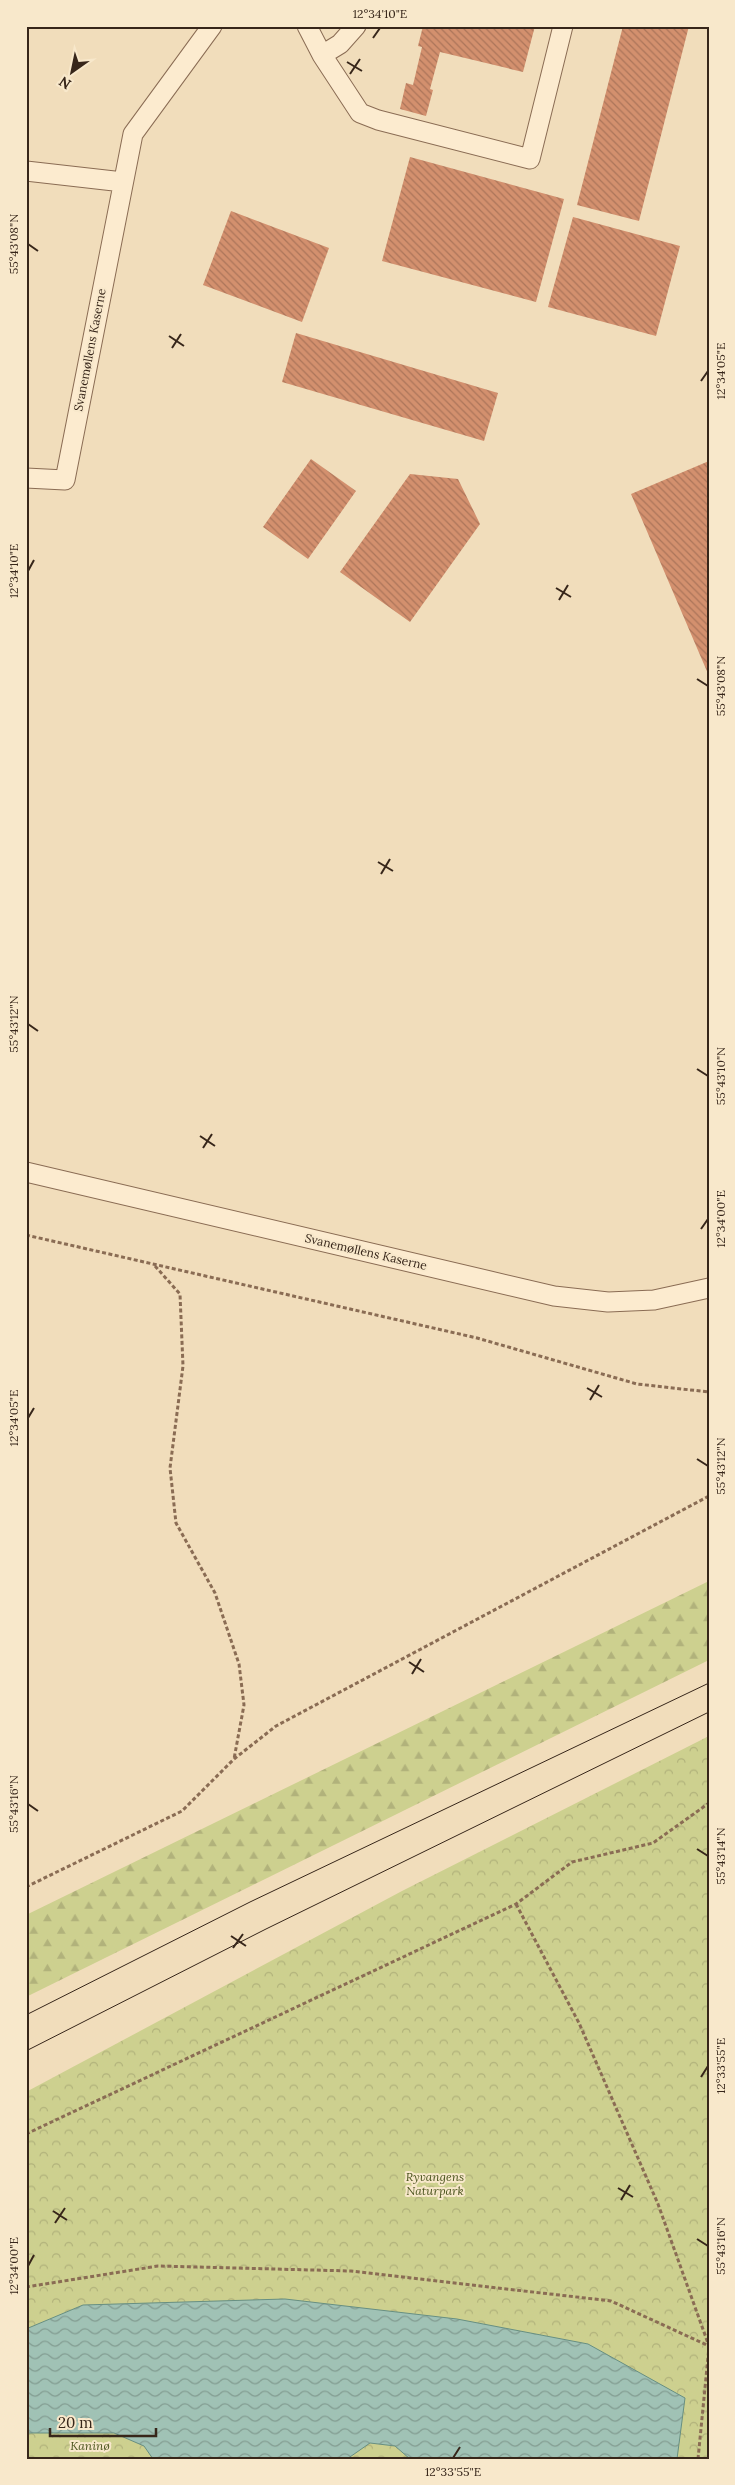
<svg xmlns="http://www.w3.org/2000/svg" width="735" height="2485" font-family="Lora,serif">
	<defs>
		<pattern id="forest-firs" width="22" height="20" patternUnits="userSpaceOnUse" patternTransform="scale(1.25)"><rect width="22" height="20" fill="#cdd08f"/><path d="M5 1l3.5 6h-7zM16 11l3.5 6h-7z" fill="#b1b27b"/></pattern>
		<pattern id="park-crowns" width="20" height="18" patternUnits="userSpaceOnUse" patternTransform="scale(1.25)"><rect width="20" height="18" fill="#cdd08f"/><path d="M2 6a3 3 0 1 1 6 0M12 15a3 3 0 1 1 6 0" fill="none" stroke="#b1b27b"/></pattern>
		<pattern id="water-waves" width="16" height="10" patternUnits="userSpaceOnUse" patternTransform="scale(1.25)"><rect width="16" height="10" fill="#a0c2b5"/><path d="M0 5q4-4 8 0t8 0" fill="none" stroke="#839d92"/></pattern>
		<pattern id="building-back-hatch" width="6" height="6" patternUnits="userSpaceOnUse" patternTransform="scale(1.25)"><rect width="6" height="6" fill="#d3906e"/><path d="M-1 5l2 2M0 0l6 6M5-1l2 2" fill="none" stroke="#ac755a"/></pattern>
	</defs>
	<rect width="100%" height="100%" fill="#f1ddbb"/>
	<path fill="url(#forest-firs)" d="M709,1581V1660L26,1997V1915Z"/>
	<path fill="url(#park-crowns)" d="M709,1736V2459H26V2092L402,1891Z"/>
	<path fill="url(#water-waves)" stroke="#678f82" d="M285,2299L457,2319L588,2344L685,2398L677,2459H410L395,2446L370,2443L347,2459H153L144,2446L114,2433H26V2329L83,2305Z"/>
	<path fill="url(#building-back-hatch)" d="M423,26H535L523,72L440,52L430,89L433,90L426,116L400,109L406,83L413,85L422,47L418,46Z
		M623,26H689L639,221L577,205Z
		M410,157L564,199L536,302L382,261Z
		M231,211L329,248L302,322L203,285Z
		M573,217L680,246L656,336L548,307Z
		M296,333L498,393L484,441L282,382Z
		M311,459L356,491L308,559L263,527Z
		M709,461V676L631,494Z
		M410,474L458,479L480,524L410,622L340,572Z"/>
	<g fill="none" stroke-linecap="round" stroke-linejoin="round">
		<g stroke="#8a6c54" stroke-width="21">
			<path id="lane" d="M307,26L322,55L360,113L378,120L530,159L563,26
				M322,55L340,44L356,26
				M26,171L123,182
				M26,478L65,480L133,134L212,26
				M26,1172L554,1296L608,1302L654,1300L709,1288"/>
		</g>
		<path stroke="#8a6c54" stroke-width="3" stroke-dasharray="4 2.5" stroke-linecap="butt" d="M26,1235L477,1338L637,1384L709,1392
			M155,1266L180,1294L183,1366L170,1468L176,1523L215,1593L239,1664L244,1705L234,1759
			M26,1887L182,1811L234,1759L276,1726L709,1496
			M516,1904L579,2023L658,2204L709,2346
			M26,2134L516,1904L572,1862L653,1843L709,1803
			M26,2287L158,2266L351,2271L611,2301L709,2346
			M698,2459L709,2347"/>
		<use href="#lane" stroke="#fcebcf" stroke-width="19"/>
		<path stroke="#37261a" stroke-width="1" d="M26,2015L250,1902L709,1683
			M26,2051L266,1929L709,1712"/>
	</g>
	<path fill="none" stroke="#37261a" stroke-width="2" d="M373,38L380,28M347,62L362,71M350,74L360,59M28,244L38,251M169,336L184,346M172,348L181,334M701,381L708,371M28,571L34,560M556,588L571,597M559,600L568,585M697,679L708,686M378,862L393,871M381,874L390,859M28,1024L38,1031M697,1069L708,1076M200,1136L215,1146M203,1148L212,1134M701,1229L708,1219M587,1388L602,1397M590,1400L599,1385M28,1418L34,1408M697,1459L708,1466M409,1662L424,1672M412,1674L421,1659M28,1804L38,1811M697,1849L708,1856M231,1936L246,1946M233,1948L243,1934M701,2077L708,2066M618,2188L633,2197M621,2200L630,2185M53,2211L67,2220M55,2223L65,2208M697,2239L708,2246M28,2266L34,2255M453,2458L460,2447"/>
	<g text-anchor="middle" stroke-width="4" stroke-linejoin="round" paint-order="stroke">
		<g font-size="12" fill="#37261a" stroke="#f8e8cb">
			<text transform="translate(90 350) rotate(-79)" y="4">Svanemøllens Kaserne</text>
			<text transform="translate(366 1252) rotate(13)" y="4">Svanemøllens Kaserne</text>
		</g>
		<g font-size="12" font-style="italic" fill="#4c551f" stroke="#f8e8cb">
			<text x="435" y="2181">Ryvangens<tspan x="435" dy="14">Naturpark</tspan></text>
			<text x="90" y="2450">Kaninø</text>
		</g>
	</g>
	<rect width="735" height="2485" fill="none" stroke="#f8e8cb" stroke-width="55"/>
	<g transform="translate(72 72) rotate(213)" stroke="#f8e8cb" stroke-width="4" paint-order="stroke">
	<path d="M0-4L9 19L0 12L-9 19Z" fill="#37261a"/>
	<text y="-8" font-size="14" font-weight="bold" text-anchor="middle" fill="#37261a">N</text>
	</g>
	<path d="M50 2428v8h106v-8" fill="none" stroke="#37261a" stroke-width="2.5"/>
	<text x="58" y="2428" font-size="15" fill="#37261a" stroke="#f8e8cb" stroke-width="4" paint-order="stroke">20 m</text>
	<rect x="28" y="28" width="680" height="2430" fill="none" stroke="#37261a" stroke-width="2"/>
	<g font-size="12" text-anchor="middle" fill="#37261a">
		<text x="380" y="18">12°34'10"E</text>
		<text transform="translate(14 244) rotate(-90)" y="4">55°43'08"N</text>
		<text transform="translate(721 371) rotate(-90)" y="4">12°34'05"E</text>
		<text transform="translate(14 571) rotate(-90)" y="4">12°34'10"E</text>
		<text transform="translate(721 686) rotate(-90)" y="4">55°43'08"N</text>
		<text transform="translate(14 1024) rotate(-90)" y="4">55°43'12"N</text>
		<text transform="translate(721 1076) rotate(-90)" y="4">55°43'10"N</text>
		<text transform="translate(721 1219) rotate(-90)" y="4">12°34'00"E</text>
		<text transform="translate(14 1418) rotate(-90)" y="4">12°34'05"E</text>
		<text transform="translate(721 1466) rotate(-90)" y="4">55°43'12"N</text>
		<text transform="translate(14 1804) rotate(-90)" y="4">55°43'16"N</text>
		<text transform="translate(721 1856) rotate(-90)" y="4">55°43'14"N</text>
		<text transform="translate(721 2066) rotate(-90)" y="4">12°33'55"E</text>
		<text transform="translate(721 2246) rotate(-90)" y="4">55°43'16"N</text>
		<text transform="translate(14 2266) rotate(-90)" y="4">12°34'00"E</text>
		<text x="453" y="2476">12°33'55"E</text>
	</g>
</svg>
